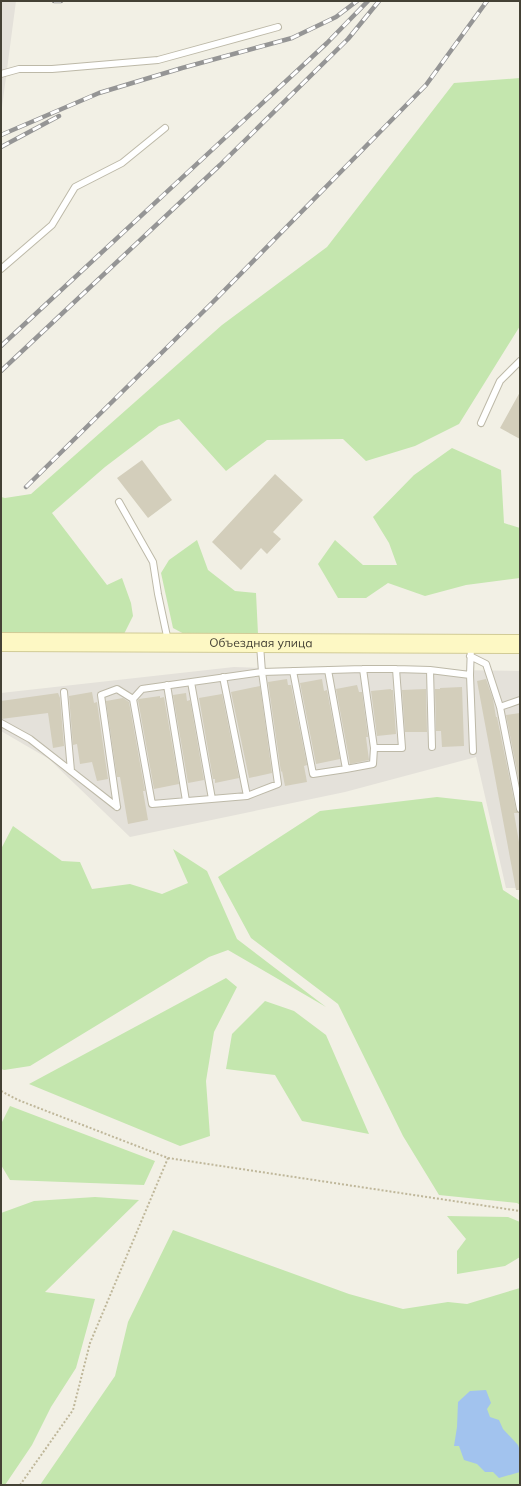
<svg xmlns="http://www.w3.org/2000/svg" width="521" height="1486" font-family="Mulish,sans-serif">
	<rect width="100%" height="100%" fill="#f2f0e5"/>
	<path fill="#e4e1da" d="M1,1H16L1,115Z
		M234,667L328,670L363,669L520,671V888H506L476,757L345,792L130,837L49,759L1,731V693Z"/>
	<path fill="#c4e6ae" d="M520,78V326L459,424L415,446L366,461L343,439L267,440L226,471L179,419L159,426L105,467L52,513L107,585L122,578L131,603L133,616L124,634L1,636V497L5,498L31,494L222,325L327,247L454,83Z
		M452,448L501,470L504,523L520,528V578L466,585L425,596L388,583L366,598H338L318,564L335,540L363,565H397L389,543L373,517L414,475Z
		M197,540L208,570L235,591L256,593L258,634L223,636L186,635L173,628L161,573L169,560Z
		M437,797L482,802L503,890L520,901V1205L517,1203L439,1195L403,1136L338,1004L251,938L218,877L320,811Z
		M13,826L62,861L80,862L92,889L130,884L162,894L188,883L173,849L207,871L237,939L326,1007L228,950L209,957L30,1066L4,1070L1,1069V849Z
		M226,978L237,987L214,1032L206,1081L210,1136L180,1146L29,1084Z
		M265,1001L294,1011L326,1035L369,1134L302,1121L275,1075L226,1069L232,1034Z
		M10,1106L155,1161L144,1185L10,1180L1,1165V1124Z
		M95,1197L139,1200L45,1292L95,1299L76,1368L51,1407L32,1445L5,1485H1V1213L34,1201Z
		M447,1216L508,1217L520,1222V1257L505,1266L457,1274V1251L466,1239Z
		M173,1230L349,1294L403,1309L448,1302L467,1304L520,1288V1485H40L115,1376L128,1322Z"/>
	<path fill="#a2c3ee" d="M486,1390L491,1403L487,1409L490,1417L499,1420L503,1429L518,1445L520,1451V1472L499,1478L493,1472H485L477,1464L464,1460L459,1446H454L457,1427L458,1402L470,1391Z"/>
	<path fill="#d3cebb" d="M520,392V439L500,428Z
		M142,460L172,500L148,518L117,478Z
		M275,474L303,500L273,532L281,539L267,554L261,548L241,570L212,542Z
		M287,679L288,685H291L307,765L304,766L307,782L285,786L282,771L281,772L268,682Z
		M322,679L324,691L327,690L340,759L316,764L300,683Z
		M486,679L493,699L496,717H497L516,810L518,813H514L520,848V890H516L477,681Z
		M357,685L359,692H362L368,737H366L369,760L350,764L336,689Z
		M260,686L272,773L249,778L231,692Z
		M462,687L464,746L442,747L441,731H436L435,689H440V688Z
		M391,689V690H393L396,734L377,736L371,691Z
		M426,689L427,732H405L402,690Z
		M92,692L94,703L97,702L108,779L97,781L92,762L80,764L77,744L73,745L69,696Z
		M58,693L60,698L64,746L53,748L48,713L1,719V701Z
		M186,693L187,701L190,700L204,780L188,783L173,695Z
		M222,694L239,778L215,783V779H213L199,698Z
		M160,696V698L164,697L179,784L154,789L138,700L139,699Z
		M123,698L129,702L145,791H143L148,820L128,824L120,777H117L106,701Z
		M520,713V786L506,715Z"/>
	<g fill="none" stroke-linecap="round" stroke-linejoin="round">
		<g stroke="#bdb9a8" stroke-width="8">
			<path id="lane" d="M1,74L19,69H52L158,60L278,27
				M1,269L52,225L75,187L122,163L165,128
				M481,423L500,381L520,361
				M119,502L153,562L158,594L168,641
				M470,656L486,664L500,707
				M363,669L374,748H402L396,669
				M328,670L346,769L373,764L374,748
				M430,670L432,747
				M293,671L313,774L346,769
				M470,675L473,751
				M223,677L247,796L278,784L262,672L363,669H396L430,670L470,675L471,645
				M191,682L212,799
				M167,685L186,801
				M64,692L71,771
				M520,700L500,707L520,809
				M1,723L30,739L117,807
				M247,796L152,804L133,699L142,689L262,672L260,645
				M117,807L101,695L117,689L133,699"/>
		</g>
		<g stroke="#d1cb96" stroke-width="20">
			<g id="secondary">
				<path id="s1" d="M1,642L520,644"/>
			</g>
		</g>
		<path stroke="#bfb79a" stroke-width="2" stroke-dasharray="2 2" stroke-linecap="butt" d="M1,1091L18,1100L168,1158L520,1211
			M20,1485L73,1410L90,1343L168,1158"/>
		<use href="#lane" stroke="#fff" stroke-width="6"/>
		<use href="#secondary" stroke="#fdf8c4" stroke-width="18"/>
		<g stroke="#959595" stroke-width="4.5">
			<path id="rail" d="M54,1H61
				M1,135L99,93L182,68L292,38L336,17L357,1
				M1,147L59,116
				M1,346L327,43L368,1
				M1,371L220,165L348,39L379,1
				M26,487L212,303L426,85L487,1"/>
		</g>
		<use href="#rail" stroke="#fff" stroke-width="3" stroke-dasharray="9" stroke-linecap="butt"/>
	</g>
	<g text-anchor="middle" stroke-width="3" stroke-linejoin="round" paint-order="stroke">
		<g font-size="12" fill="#444135" stroke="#fff">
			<text dy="4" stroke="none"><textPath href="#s1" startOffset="260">Объездная улица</textPath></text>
		</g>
	</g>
	<rect width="521" height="1486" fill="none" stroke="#444135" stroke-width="4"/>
</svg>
